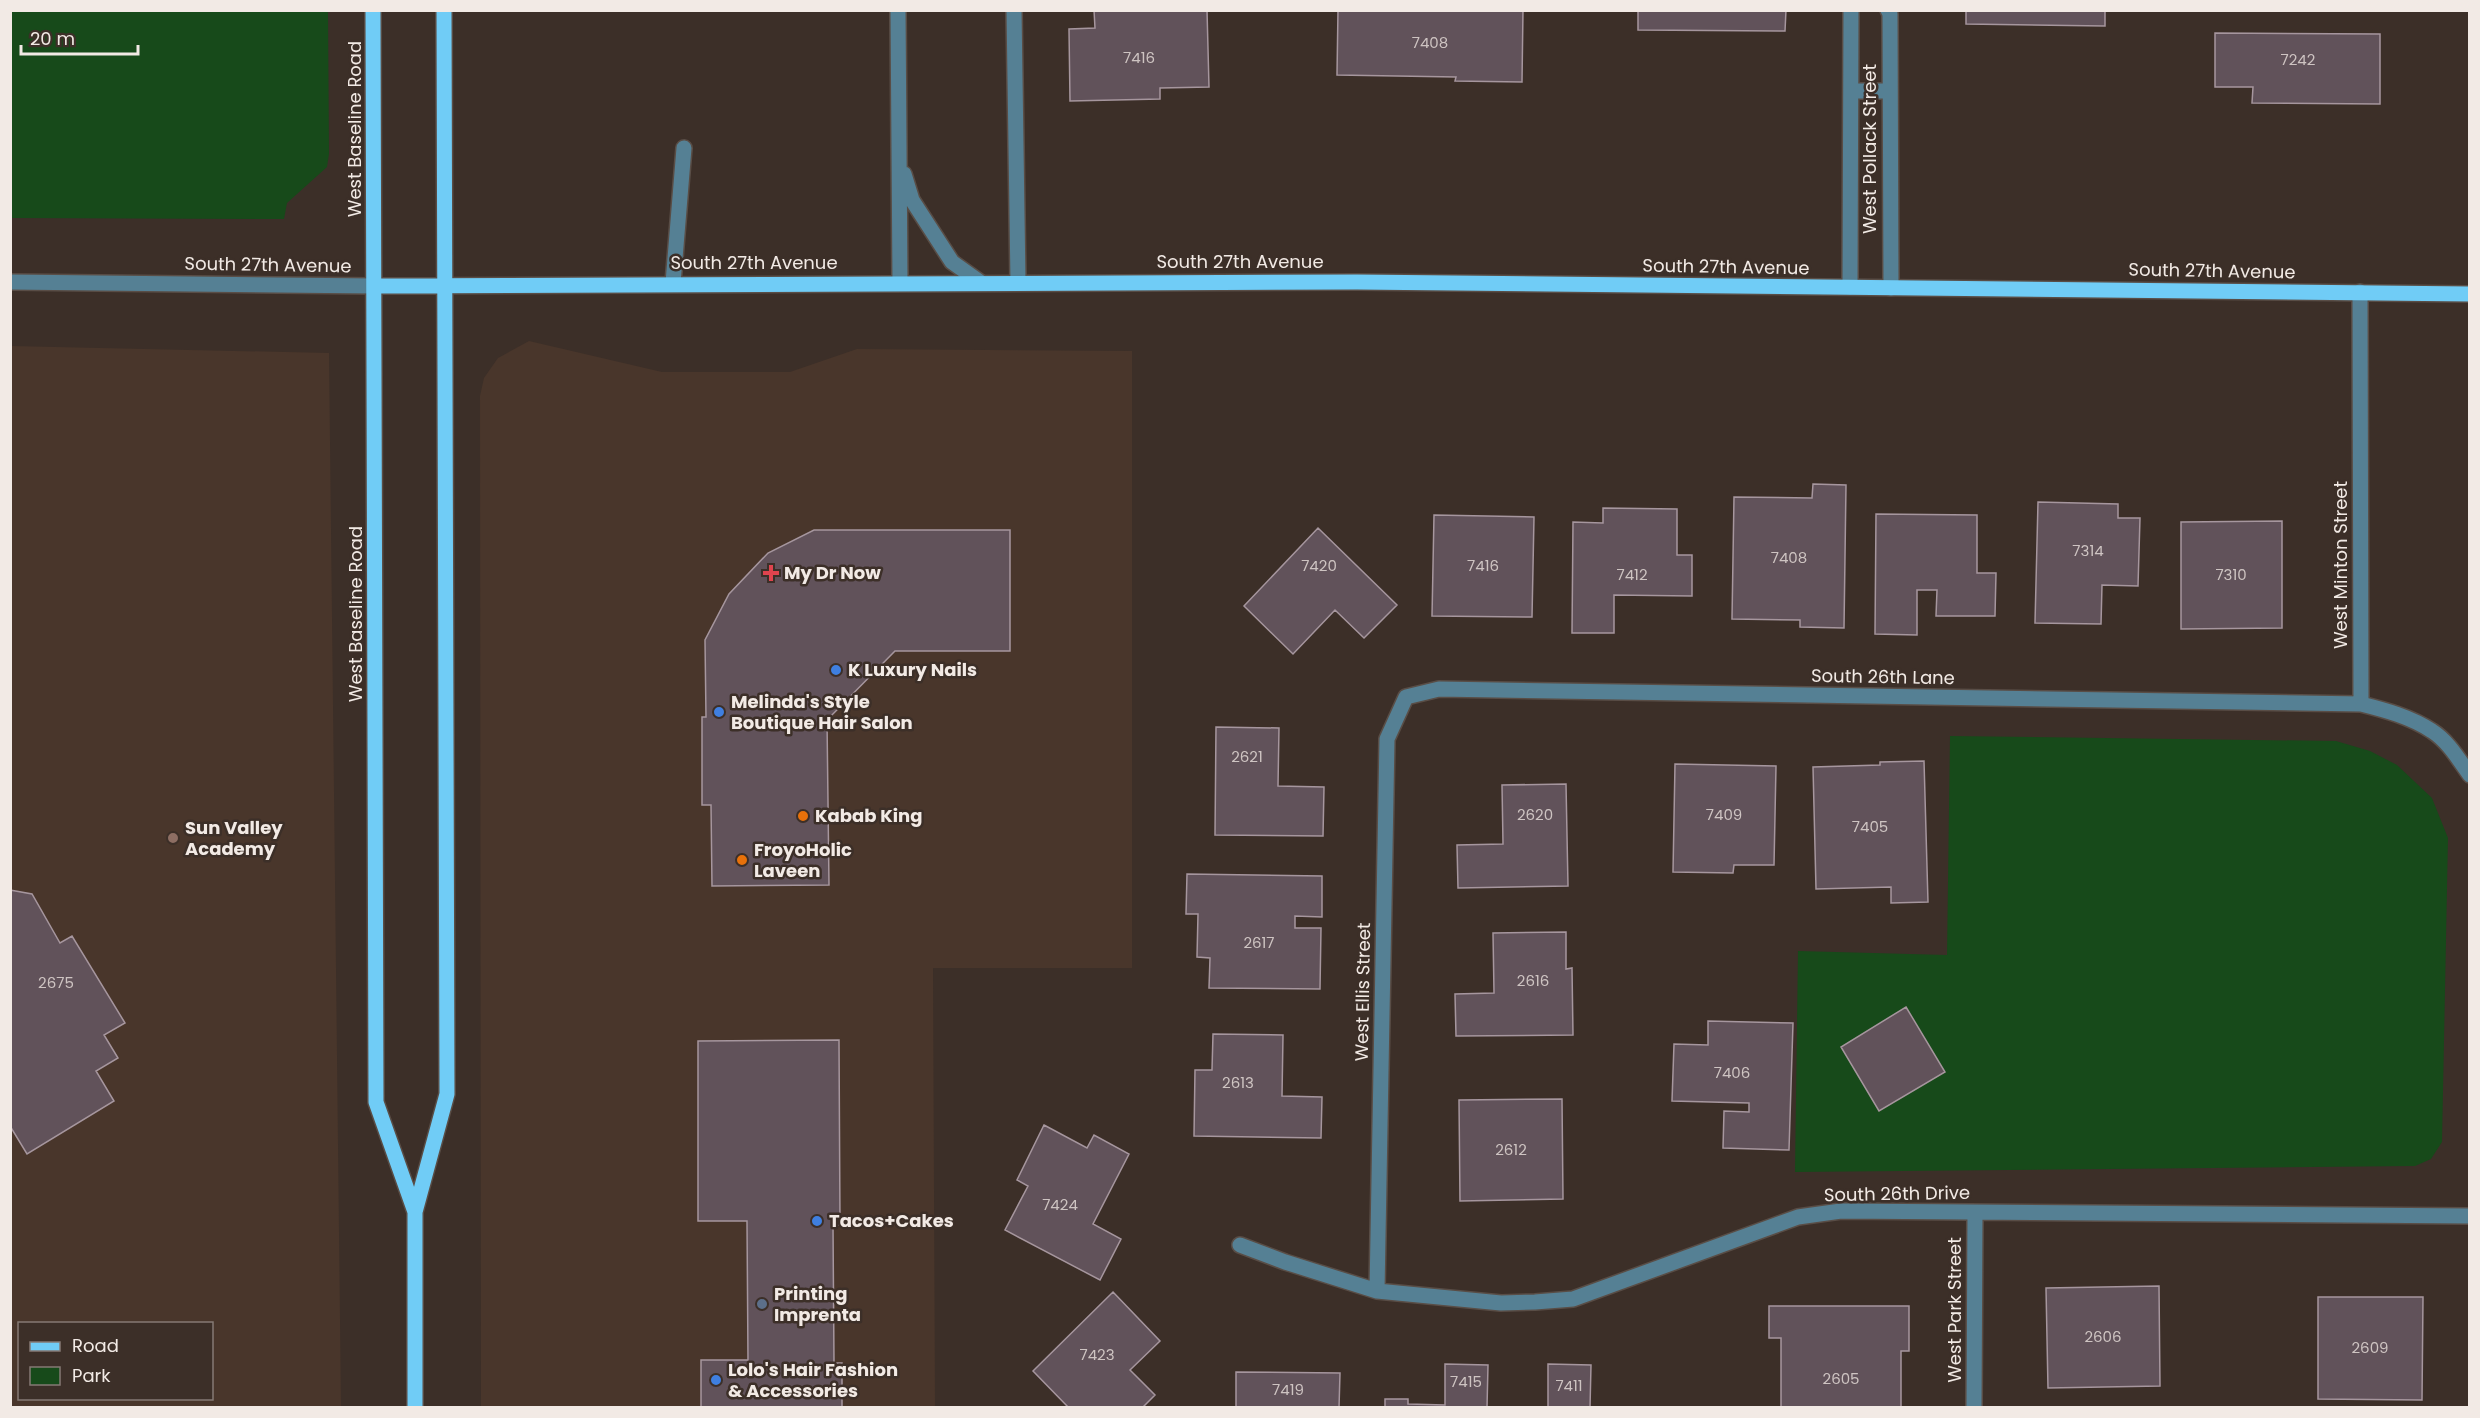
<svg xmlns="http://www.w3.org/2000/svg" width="2480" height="1418" font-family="Poppins,sans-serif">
	<rect width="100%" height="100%" fill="#3c2f28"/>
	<path fill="#49362b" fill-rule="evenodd" d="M529,341L662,372H790L857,349L1132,351V968H933L935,1407L481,1408L480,396L484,378L498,358Z
		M11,346L329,353L341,1407L11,1408ZM20,1324H212V1398H20Z"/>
	<path fill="#174a1a" d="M11,10L328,11L329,154L327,167L287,203L284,219L11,218Z
		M1950,736L2336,741L2370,751L2397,765L2432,798L2448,838L2442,1142L2431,1159L2415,1166L1795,1172L1798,951L1947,955Z"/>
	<path fill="#61525a" stroke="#a6969e" stroke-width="1.5" d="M1094,10H1207L1209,87L1160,88V99L1070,101L1069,29L1095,28Z
		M1338,10H1523L1522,82L1455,81L1456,77L1337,75Z
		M1638,10H1786L1785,31L1638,30Z
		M1966,10H2105V26L1966,24Z
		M2215,33L2380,34V104L2252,103L2253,87H2215Z
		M1813,484L1846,485L1844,628L1800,627V620L1732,619L1734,497L1812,498Z
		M2038,502L2118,504V518H2140L2138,586L2102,585L2101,624L2035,623Z
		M1603,508L1677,509V555H1692V596L1614,595V633H1572L1573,522L1603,523Z
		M1876,514L1977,515V573H1996L1995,616H1936L1937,590H1917V635L1875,634Z
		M1434,515L1534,517L1532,617L1432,616Z
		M2282,521V628L2181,629V522Z
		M1318,528L1397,605L1364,638L1335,610L1293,654L1244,606Z
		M814,530H1010V651H895L827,720L829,885L712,886L711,805H702V717H706L705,640L729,594L768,553Z
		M1216,727L1279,728L1278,786L1324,787L1323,836L1215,835Z
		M1924,761L1928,902L1891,903V887L1816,889L1813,767L1880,765V762Z
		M1675,764L1776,766L1774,865H1734L1733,873L1673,872Z
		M1566,784L1568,886L1458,888L1457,845L1503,844L1502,785Z
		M1187,874L1322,876V917L1295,916V928H1321L1320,989L1209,988L1210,958L1197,957L1198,914H1186Z
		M10,890L32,894L60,943L72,936L125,1023L104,1035L118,1058L96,1071L114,1101L27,1154L10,1126Z
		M1566,932V969L1572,968L1573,1035L1456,1036L1455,994L1494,993L1493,933Z
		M1906,1007L1945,1072L1879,1111L1841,1047Z
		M1708,1021L1793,1023L1789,1150L1723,1148L1724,1111L1749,1112V1103L1672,1101L1674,1044L1708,1045Z
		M1213,1034L1283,1035L1282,1096L1322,1097L1321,1138L1194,1136L1195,1070H1212Z
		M839,1040L840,1225H833L834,1363H842V1408H701V1360H748L747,1221H698V1041Z
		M1562,1099L1563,1199L1460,1201L1459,1100Z
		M1044,1125L1087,1148L1094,1135L1129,1154L1093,1224L1121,1239L1100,1280L1005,1230L1028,1186L1017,1180Z
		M2159,1286L2160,1386L2048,1388L2046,1288Z
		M1113,1292L1160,1341L1130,1370L1155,1395L1142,1408H1069L1033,1371Z
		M2318,1297H2423L2422,1400L2318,1399Z
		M1769,1306H1909V1351H1901V1408H1781V1338H1769Z
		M1445,1364L1488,1365L1487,1408H1385V1399H1408V1404L1445,1405Z
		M1548,1364L1591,1365L1590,1408H1548Z
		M1236,1372L1340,1373L1339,1408H1236Z"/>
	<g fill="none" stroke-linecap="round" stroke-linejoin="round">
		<g stroke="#594d46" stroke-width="18">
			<path id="minor" d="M898,10L900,282
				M1014,10L1018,282
				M1888,10L1890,14L1891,288
				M1851,91H1890
				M904,174L912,200L952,262L980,282
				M10,282L375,286
				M673,283L684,148
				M1850,287L1851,10
				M2360,292L2361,704
				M1240,1245L1285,1262L1377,1291L1501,1303L1535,1302L1573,1299L1798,1217L1841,1211L2470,1216
				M1377,1291L1387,739L1406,697L1439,689L2361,704C2385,710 2411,717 2432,731C2448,741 2459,760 2470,775
				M1974,1408L1975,1213"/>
		</g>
		<g stroke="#594d46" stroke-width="18">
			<path id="major" d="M373,10L376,1102L415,1212
				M375,286L1357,282L2470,294
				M415,1408V1212L447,1094L444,10"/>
		</g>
		<use href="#minor" stroke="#558094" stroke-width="15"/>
		<use href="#major" stroke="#70ccf6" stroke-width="15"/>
	</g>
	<path fill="#e0444e" stroke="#3c2f28" stroke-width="2" d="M768 564h6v6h6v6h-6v6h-6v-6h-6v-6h6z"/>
	<g fill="#3f7fe0" stroke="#3c2f28" stroke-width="2">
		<circle cx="836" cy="670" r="6"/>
		<circle cx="719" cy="712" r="6"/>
		<circle cx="817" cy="1221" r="6"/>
		<circle cx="716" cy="1380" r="6"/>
	</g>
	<g fill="#e8710a" stroke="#3c2f28" stroke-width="2">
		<circle cx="803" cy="816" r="6"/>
		<circle cx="742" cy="860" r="6"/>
	</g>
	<circle fill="#8d6e63" stroke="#3c2f28" stroke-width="2" cx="173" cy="838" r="6"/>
	<circle fill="#5c6f8a" stroke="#3c2f28" stroke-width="2" cx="762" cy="1304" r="6"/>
	<g text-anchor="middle" stroke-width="5" stroke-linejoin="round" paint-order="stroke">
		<g font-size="15" fill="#cec4c2">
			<text x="1430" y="48">7408</text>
			<text x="1139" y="63">7416</text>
			<text x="2298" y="65">7242</text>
			<text x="2088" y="556">7314</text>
			<text x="1789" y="563">7408</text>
			<text x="1319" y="571">7420</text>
			<text x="1483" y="571">7416</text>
			<text x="1632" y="580">7412</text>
			<text x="2231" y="580">7310</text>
			<text x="1247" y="762">2621</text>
			<text x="1535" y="820">2620</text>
			<text x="1724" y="820">7409</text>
			<text x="1870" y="832">7405</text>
			<text x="1259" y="948">2617</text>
			<text x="1533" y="986">2616</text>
			<text x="56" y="988">2675</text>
			<text x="1732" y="1078">7406</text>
			<text x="1238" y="1088">2613</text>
			<text x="1511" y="1155">2612</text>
			<text x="1060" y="1210">7424</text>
			<text x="2103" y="1342">2606</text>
			<text x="2370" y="1353">2609</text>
			<text x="1097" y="1360">7423</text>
			<text x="1841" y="1384">2605</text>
			<text x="1466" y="1387">7415</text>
			<text x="1569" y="1391">7411</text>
			<text x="1288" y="1395">7419</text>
		</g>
		<g font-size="18" fill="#f2eae5" stroke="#3c2f28">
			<text transform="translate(355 129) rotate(-90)" y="6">West Baseline Road</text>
			<text transform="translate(1870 149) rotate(-90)" y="6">West Pollack Street</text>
			<text x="1240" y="268">South 27th Avenue</text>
			<text x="754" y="269">South 27th Avenue</text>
			<text transform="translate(268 265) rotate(1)" y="6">South 27th Avenue</text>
			<text transform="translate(1726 267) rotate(1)" y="6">South 27th Avenue</text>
			<text transform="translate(2212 271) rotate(1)" y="6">South 27th Avenue</text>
			<text transform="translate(2341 565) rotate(-90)" y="6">West Minton Street</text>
			<text transform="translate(356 614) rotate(-90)" y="6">West Baseline Road</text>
			<text transform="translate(1883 677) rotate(1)" y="6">South 26th Lane</text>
			<text transform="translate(1363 992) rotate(-89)" y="6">West Ellis Street</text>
			<text transform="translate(1897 1194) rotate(-1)" y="6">South 26th Drive</text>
			<text transform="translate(1955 1310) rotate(-90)" y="6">West Park Street</text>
		</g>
		<g font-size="18" font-weight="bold" fill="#f2eae5" stroke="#3c2f28" text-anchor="start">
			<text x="784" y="579">My Dr Now</text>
			<text x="848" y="676">K Luxury Nails</text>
			<text x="731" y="708">Melinda's Style<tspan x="731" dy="21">Boutique Hair Salon</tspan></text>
			<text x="815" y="822">Kabab King</text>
			<text x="185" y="834">Sun Valley<tspan x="185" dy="21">Academy</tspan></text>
			<text x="754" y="856">FroyoHolic<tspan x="754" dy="21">Laveen</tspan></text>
			<text x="829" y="1227">Tacos+Cakes</text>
			<text x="774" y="1300">Printing<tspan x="774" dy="21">Imprenta</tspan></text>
			<text x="728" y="1376">Lolo's Hair Fashion<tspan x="728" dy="21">&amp; Accessories</tspan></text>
		</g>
	</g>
	<rect width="2480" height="1418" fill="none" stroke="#f2eae5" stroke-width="24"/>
	<rect x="18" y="1322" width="195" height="78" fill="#3c2f28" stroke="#857a74" stroke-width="1.5"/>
	<rect x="30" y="1342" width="30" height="9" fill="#70ccf6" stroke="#857a74" stroke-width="1.5"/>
	<text x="72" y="1352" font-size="18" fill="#f2eae5">Road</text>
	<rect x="30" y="1367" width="30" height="18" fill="#174a1a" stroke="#857a74" stroke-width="1.5"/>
	<text x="72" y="1382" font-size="18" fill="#f2eae5">Park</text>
	<path d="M21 45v9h117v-9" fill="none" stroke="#f2eae5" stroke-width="3"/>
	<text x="30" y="45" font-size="18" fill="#f2eae5" stroke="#3c2f28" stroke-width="4.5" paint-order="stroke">20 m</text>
</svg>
